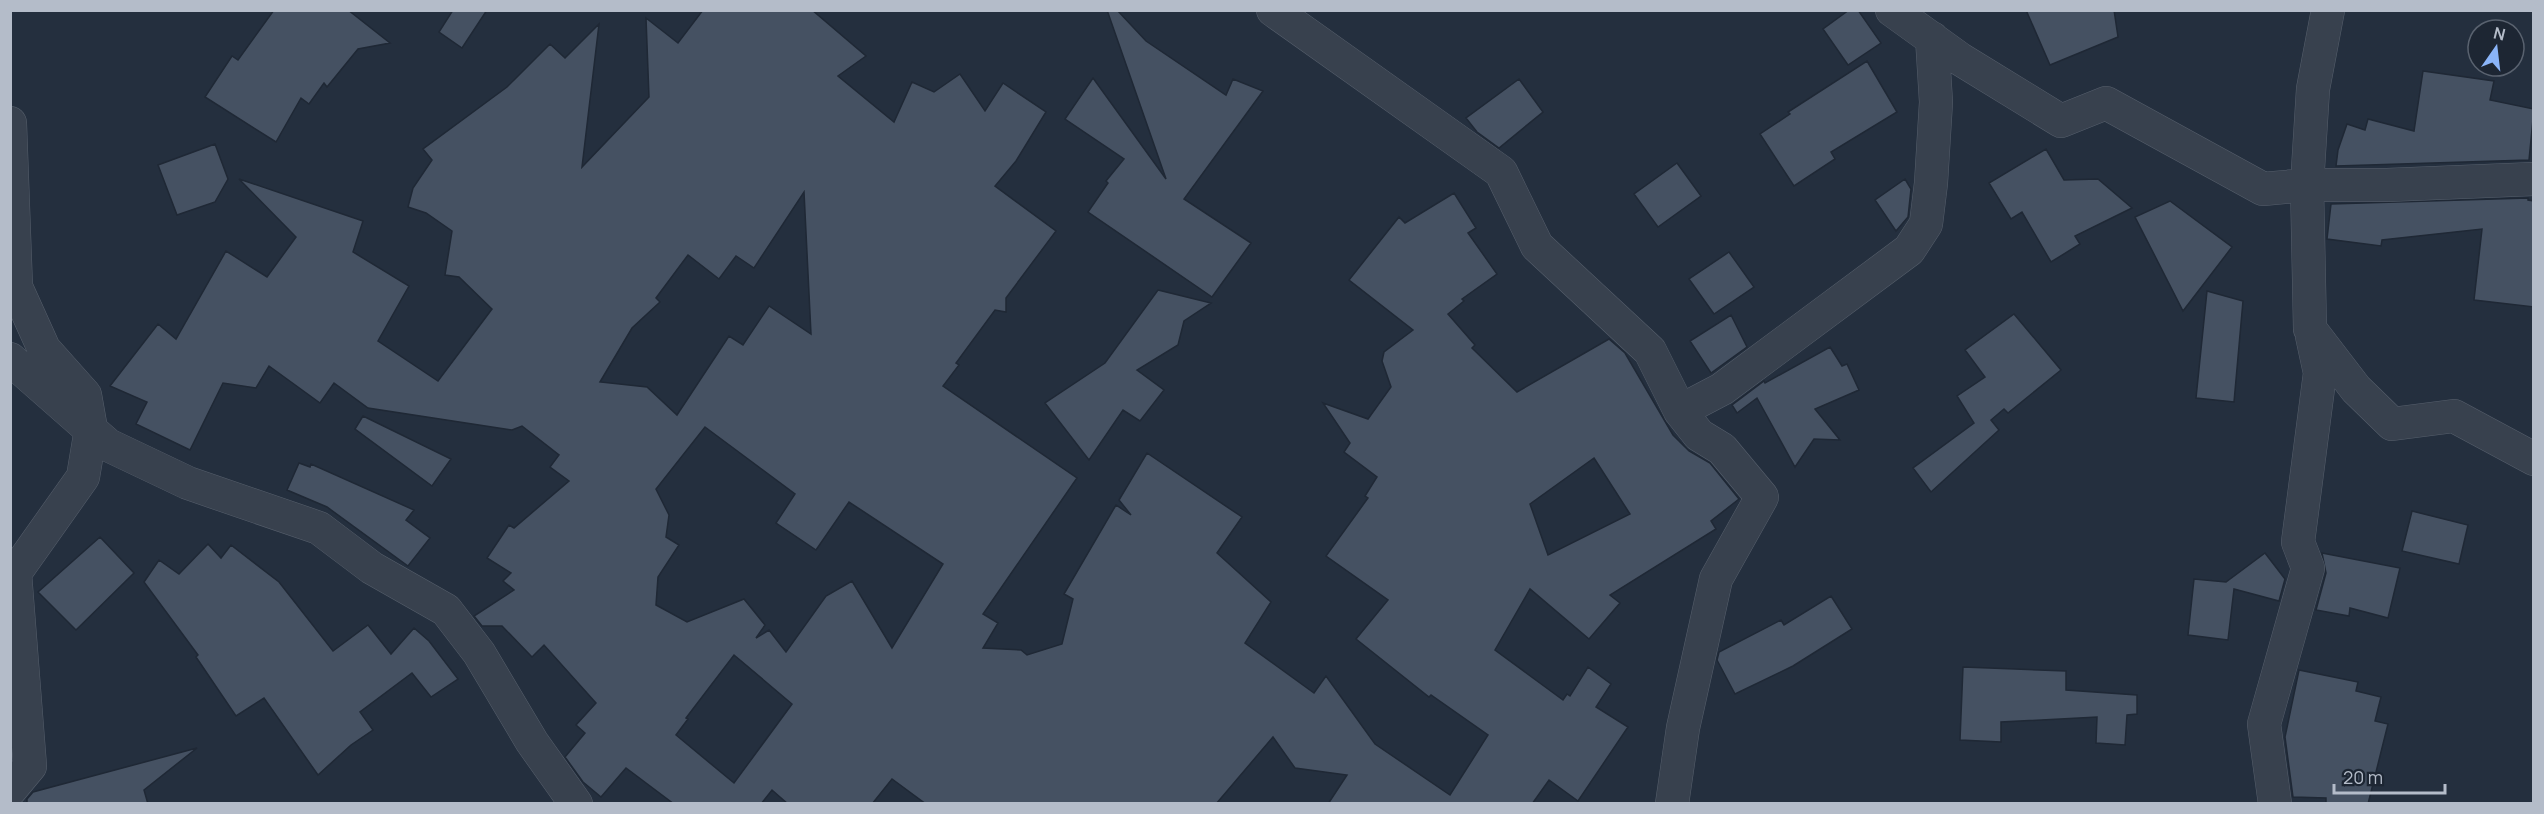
<svg xmlns="http://www.w3.org/2000/svg" width="2544" height="814" font-family="Manrope,sans-serif">
	<rect width="100%" height="100%" fill="#242f3e"/>
	<path fill="#455162" stroke="#1f2835" stroke-width="1.5" fill-rule="evenodd" d="M274,10H348L390,43L358,49L327,87L324,83L309,104L301,98L276,142L205,97L232,56L238,60Z
		M453,10H487L462,48L439,32Z
		M703,10H812L866,56L838,76L894,122L912,82L934,92L960,74L985,111L1003,83L1046,112L1016,161L995,186L1056,231L1006,298V312L995,310L956,363L959,365L943,386L1077,478L983,614L998,623L983,648L1021,650L1027,655L1062,644L1073,599L1064,594L1116,505L1131,515L1119,500L1147,453L1242,517L1217,553L1271,602L1245,643L1314,693L1326,676L1375,744L1450,795L1488,735L1431,695L1429,697L1356,639L1388,600L1326,556L1368,498L1365,496L1377,477L1344,452L1350,443L1323,403L1368,419L1391,387L1382,361L1384,352L1413,330L1349,280L1399,217L1405,223L1454,193L1476,228L1468,233L1497,274L1462,299L1464,301L1448,314L1475,345L1472,348L1517,392L1609,339L1625,353L1673,435L1689,451L1710,463L1739,499L1711,521L1716,529L1610,595L1620,603L1589,639L1530,589L1495,650L1563,700L1567,694L1570,696L1588,667L1611,684L1596,707L1628,727L1578,801L1549,780L1532,804H1328L1347,775L1295,768L1273,737L1216,804H926L892,779L872,804H788L772,790L761,804H674L626,768L601,797L583,782L565,757L585,733L576,725L596,703L544,645L532,657L502,626H482L474,616L514,590L503,581L511,573L487,558L509,525L514,528L569,481L550,467L559,455L522,426L512,430L368,408L334,383L320,403L269,366L256,388L223,383L190,450L136,424L147,402L110,386L158,324L176,339L226,251L267,277L296,237L239,179L363,221L353,252L409,286L378,341L438,381L492,309L459,277L445,275L452,231L426,213L408,207L413,188L432,160L423,149L507,87L550,44L565,58L599,24L582,167L649,97L646,18L678,43ZM804,192L811,334L769,306L743,345L729,336L677,415L647,387L600,382L632,328L660,302L656,298L688,255L719,279L736,256L754,268ZM705,427L795,494L776,523L816,550L849,502L943,564L892,648L852,581L826,596L786,652L769,630L756,638L765,625L744,599L687,622L656,605L658,577L679,545L666,537L669,515L656,489ZM1594,458L1630,514L1548,555L1530,504ZM734,655L792,704L734,783L676,735L688,719L686,718Z
		M1107,10H1117L1146,41L1226,95L1233,79L1263,91L1184,199L1251,243L1212,297L1088,212L1108,183L1106,181L1124,159L1065,119L1093,78L1166,179Z
		M1849,10H1858L1881,43L1848,65L1823,29Z
		M2026,10H2114L2118,37L2050,65Z
		M1867,61L1897,112L1831,152L1835,159L1794,186L1760,134L1790,114L1788,112Z
		M2423,71L2494,81L2490,100L2534,109L2529,160L2336,166L2338,150L2347,124L2365,130L2368,119L2414,131Z
		M1519,79L1543,112L1499,148L1477,132L1466,118Z
		M215,144L228,179L215,202L177,215L158,165Z
		M2046,149L2064,180L2098,179L2132,208L2075,236L2080,244L2051,262L2022,212L2011,219L1989,183Z
		M1677,163L1701,196L1658,227L1634,194Z
		M1905,179L1911,189L1908,217L1896,231L1875,200Z
		M2528,198V200L2534,201V307L2474,300L2482,229L2382,240L2381,246L2327,239L2331,204Z
		M2170,201L2232,247L2183,311L2135,217Z
		M1729,252L1754,287L1714,314L1689,279Z
		M1158,290L1211,303L1184,321L1178,345L1137,370L1164,390L1140,421L1123,410L1089,460L1045,403L1105,363Z
		M2207,291L2243,301L2234,402L2196,398Z
		M2014,314L2061,370L2008,413L2004,409L1991,420L1999,430L1931,492L1913,468L1974,423L1957,396L1985,377L1965,350Z
		M1731,315L1747,347L1711,373L1690,341Z
		M1830,347L1842,366L1847,364L1859,390L1815,409L1840,440L1814,439L1795,467L1757,398L1737,413L1732,405L1764,381L1765,383Z
		M363,416L451,459L432,486L355,429Z
		M299,463L310,467L311,464L414,510L406,520L430,538L408,566L327,507L287,490Z
		M2412,511L2468,525L2459,564L2402,551Z
		M100,537L134,573L76,630L38,592Z
		M208,544L221,558L231,545L279,582L333,651L368,625L391,654L414,628L429,641L458,679L431,697L412,673L360,712L373,730L351,745L318,775L264,698L236,716L196,657L198,655L144,582L159,560L179,574Z
		M2265,553L2285,579L2279,601L2234,589L2228,640L2188,635L2194,579L2226,582Z
		M2322,553L2400,568L2388,618L2350,608L2349,616L2316,610L2326,573Z
		M1831,596L1852,629L1793,666L1735,694L1717,660L1719,652L1781,620L1784,625Z
		M1963,667L2066,671V690L2137,695V714L2127,715L2125,745L2096,743L2097,717L2001,722V742L1960,740Z
		M2299,670L2358,682L2356,691L2381,697L2375,721L2388,724L2368,804H2326V798L2293,797L2285,737Z
		M197,748L144,790L148,804H27V799L33,792Z"/>
	<g fill="none" stroke-linecap="round" stroke-linejoin="round">
		<g stroke="#565f6c" stroke-width="34">
			<path id="minor" d="M1273,10L1501,172L1537,246L1650,351L1680,411L1699,435L1722,449L1762,497L1716,579L1683,728L1672,804
				M1892,10L1960,59L2061,121L2106,103L2263,189L2307,185H2387L2534,179
				M2328,10L2313,89L2307,185L2310,329L2356,389L2392,424L2454,416L2534,459
				M10,123L16,287L44,349L85,395L91,429L83,477L15,573L30,766L10,790
				M10,359L108,445L188,483L319,528L372,568L446,610L479,653L532,742L576,804
				M1680,411L1722,389L1909,250L1926,224L1931,183L1936,102L1932,38
				M2275,804L2264,724L2308,568L2298,542L2320,373L2312,336"/>
		</g>
		<use href="#minor" stroke="#38414e" stroke-width="33"/>
	</g>
	<rect width="2544" height="814" fill="none" stroke="#b4bcc9" stroke-width="24"/>
	<g transform="translate(2496 48) rotate(14)"><circle r="28" fill="#1d2633" stroke="#59626f" stroke-width="1.5"/>
	<path d="M0-4.5L10 22L0 15L-10 22Z" fill="#8ab4f8"/>
	<text y="-9" font-size="16" font-weight="bold" text-anchor="middle" fill="#b4bcc9">N</text>
	</g>
	<path d="M2334 784v9h111v-9" fill="none" stroke="#b4bcc9" stroke-width="3"/>
	<text x="2343" y="784" font-size="18" fill="#b4bcc9" stroke="#1d2633" stroke-width="4.5" paint-order="stroke">20 m</text>
</svg>
